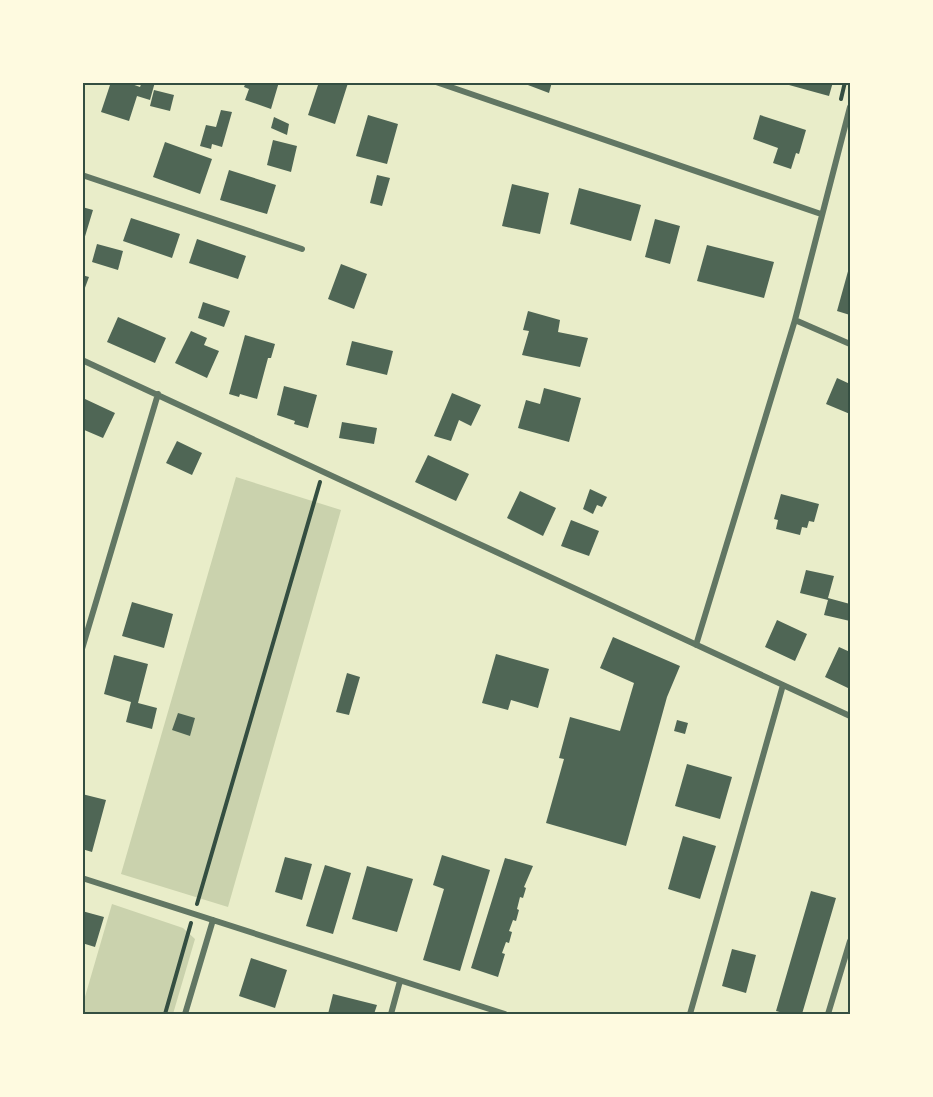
<svg xmlns="http://www.w3.org/2000/svg" width="933" height="1097" font-family="Roboto,sans-serif">
	<rect width="100%" height="100%" fill="#e9edc9"/>
	<path fill="#cad2ad" d="M236,477L341,510L228,907L121,874Z
		M112,904L183,928L195,939L173,1014H83L82,1007Z"/>
	<path fill="#4f6655" d="M111,82H126L140,87L142,82H155L150,100L137,96L129,121L101,112Z
		M246,82H279L271,109L245,100L249,89L244,87Z
		M319,82L348,83L335,124L308,115Z
		M520,82H552L549,93Z
		M790,82H833L829,96L789,85Z
		M154,90L174,95L170,111L150,106Z
		M221,110L232,112L222,147L212,144L211,149L200,146L206,125L216,127Z
		M368,115L398,124L387,164L356,156Z
		M760,115L806,130L799,154L796,153L791,169L773,163L778,148L753,139Z
		M274,117L289,124L287,135L271,128Z
		M273,140L297,146L291,172L267,165Z
		M165,142L212,159L200,194L153,177Z
		M229,170L276,185L267,214L220,200Z
		M377,175L390,178L382,206L370,203Z
		M512,184L549,193L540,234L502,226Z
		M579,188L641,205L631,241L570,224Z
		M82,207L93,210L83,243L82,242Z
		M131,218L180,234L172,258L123,241Z
		M655,219L680,226L670,264L645,257Z
		M197,239L246,256L238,279L189,263Z
		M97,244L123,251L118,270L92,262Z
		M707,245L774,262L764,298L697,281Z
		M341,264L367,274L354,309L328,299Z
		M850,264V315L837,311Z
		M82,275L89,277L83,293H82Z
		M203,302L230,311L224,327L198,318Z
		M528,311L560,320L558,332L588,338L580,367L522,355L529,331L523,330Z
		M118,317L166,338L155,363L107,342Z
		M191,331L207,338L204,345L219,351L207,378L175,363Z
		M245,335L275,344L271,358H268L257,399L240,394L239,397L229,394Z
		M352,341L393,351L387,375L346,365Z
		M837,378L850,384V414L826,404Z
		M284,386L317,395L308,428L294,424L295,421L277,415Z
		M544,388L581,398L569,442L518,428L526,400L540,404Z
		M452,393L481,405L471,426L459,420L451,441L434,436Z
		M85,399L115,413L103,438L82,429V404Z
		M342,422L377,428L374,444L339,438Z
		M177,441L202,453L192,475L166,463Z
		M428,455L469,474L456,501L415,482Z
		M590,489L607,497L602,507L597,505L593,514L583,509Z
		M520,491L556,508L543,536L507,518Z
		M781,494L819,504L814,522L809,521L807,528L802,527L800,535L776,529L778,520L774,519Z
		M571,520L599,531L589,556L561,546Z
		M806,570L834,576L828,598L850,604V621L824,615L828,600L800,593Z
		M132,602L173,614L164,648L122,636Z
		M777,620L807,634L795,661L765,647Z
		M613,637L680,666L667,697L626,846L546,823L564,759L559,758L570,717L620,731L634,683L600,668Z
		M839,647L850,652V689L825,677Z
		M496,654L549,669L538,708L511,700L508,710L482,703Z
		M114,655L148,664L138,703L157,708L152,729L126,722L131,702L104,694Z
		M347,673L360,677L349,715L336,712Z
		M178,713L195,718L190,736L172,730Z
		M677,720L688,723L685,734L674,731Z
		M687,764L732,777L720,819L675,806Z
		M82,794L106,800L92,852L82,849Z
		M683,836L716,846L700,899L668,889Z
		M442,855L490,870L460,971L423,960L444,889L433,885Z
		M285,857L312,864L302,900L275,892Z
		M505,858L533,866L524,887L526,888L523,898L520,897L517,909L519,910L516,921L513,920L509,931L512,932L509,943L506,942L502,953L505,954L498,977L471,968Z
		M325,865L351,873L333,934L306,926Z
		M367,866L413,879L397,932L352,919Z
		M811,891L836,898L802,1014H787L776,1011Z
		M82,911L104,917L95,947L82,943Z
		M732,949L756,955L746,993L722,986Z
		M251,958L287,970L275,1008L239,996Z
		M333,994L377,1005L374,1014H328Z"/>
	<g fill="none" stroke-linecap="round" stroke-linejoin="round">
		<path stroke="#344e41" stroke-width="4" d="M841,99L845,82
			M197,904L320,482
			M165,1014L191,923"/>
		<path stroke="#617663" stroke-width="6" d="M436,82L821,214
			M82,175L302,249
			M795,320L850,344
			M82,360L850,716
			M696,645L795,320L850,107
			M82,649L158,394
			M82,878L505,1014
			M185,1014L213,920
			M391,1014L400,981
			M690,1014L783,685
			M828,1014L850,941"/>
	</g>
	<rect width="933" height="1097" fill="none" stroke="#fefae0" stroke-width="168"/>
	<rect x="84" y="84" width="765" height="929" fill="none" stroke="#344e41" stroke-width="2"/>
</svg>
